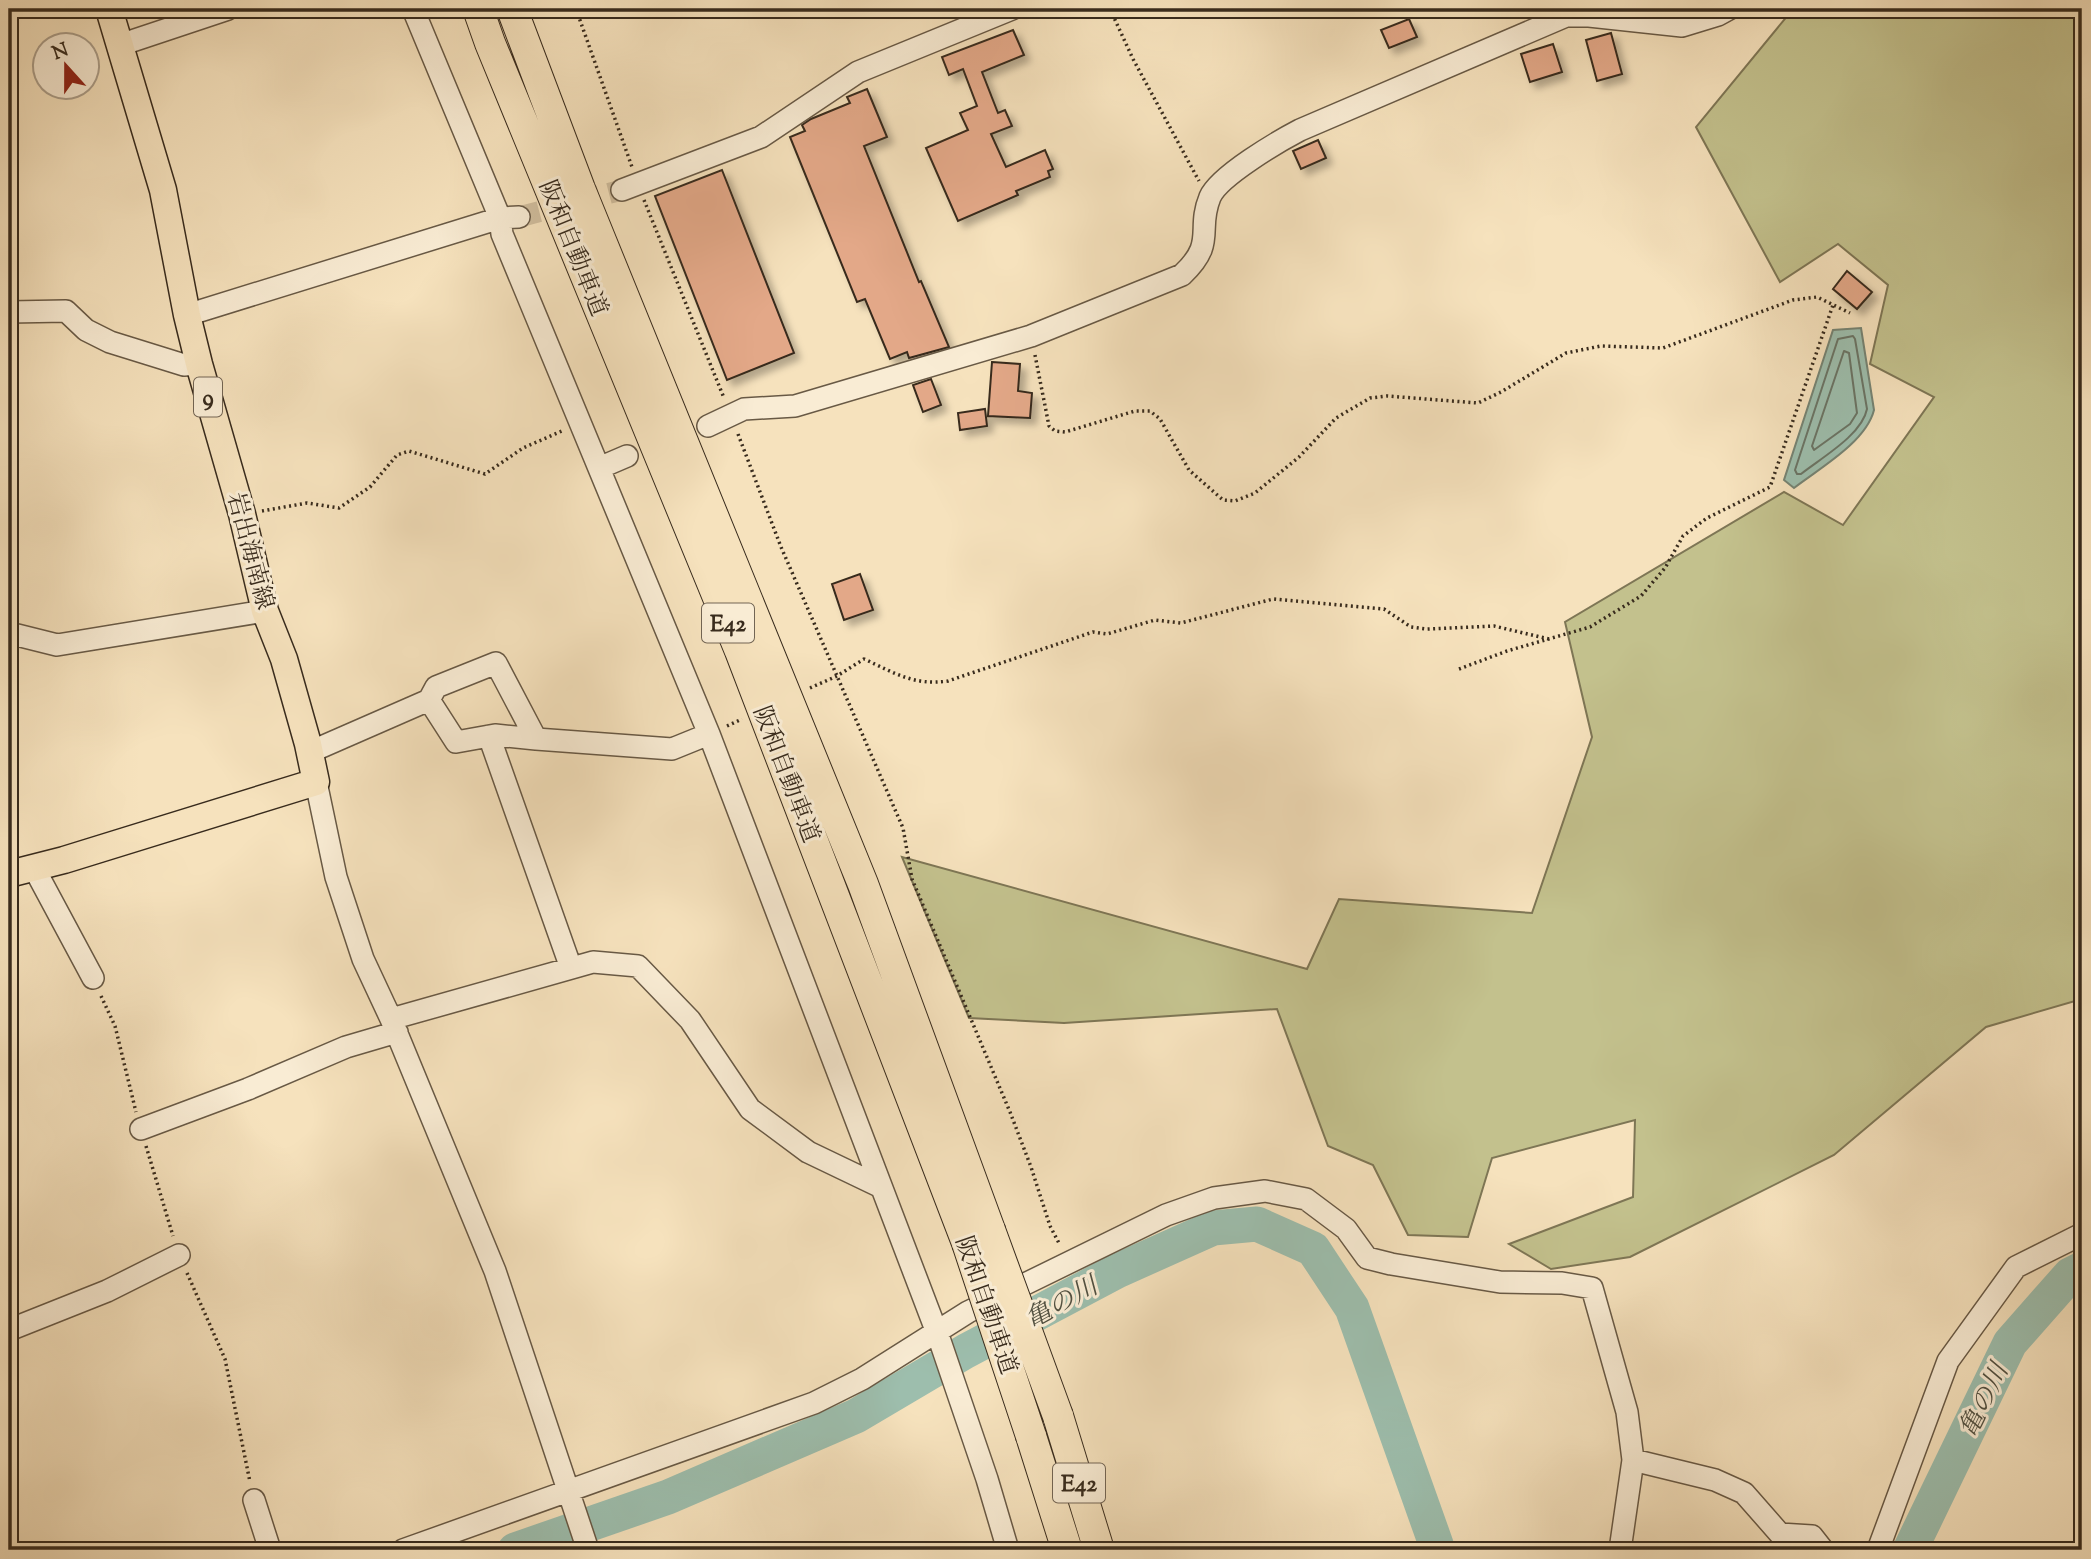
<svg xmlns="http://www.w3.org/2000/svg" width="2091" height="1559" font-family="'Sorts Mill Goudy','Noto Serif JP',serif">
	<defs>
		<filter id="shadow"><feDropShadow dx="6" dy="6" stdDeviation="3.5" flood-color="#0004"/></filter>
	</defs>
	<rect width="100%" height="100%" fill="#f6e2bd"/>
	<filter id="stains"><feTurbulence type="fractalNoise" baseFrequency=".00286" numOctaves="4"/><feColorMatrix values="0 0 0 0 .2 0 0 0 0 .09 0 0 0 0 .02 0 0 0 .5 -.17"/></filter>
	<radialGradient id="worn" r=".72"><stop offset=".6" stop-color="#630" stop-opacity="0"/><stop offset="1" stop-color="#630" stop-opacity=".3"/></radialGradient>
	<path fill="#c3c18d" stroke="#7e7655" stroke-width="2" d="M1793,9H2082V999L1986,1027L1834,1155L1630,1257L1551,1269L1509,1244L1633,1197L1635,1120L1492,1158L1468,1237L1408,1235L1373,1165L1328,1146L1277,1009L1064,1023L969,1018L902,857L1307,969L1339,899L1532,913L1592,737L1565,622L1784,492L1843,525L1934,397L1870,364L1888,285L1838,244L1780,282L1696,127Z"/>
	<path fill="#9dbead" stroke="#758373" stroke-width="2" d="M1861,328L1874,410C1866,442 1820,468 1794,488L1784,480L1833,330Z"/>
	<g fill="none" stroke-linecap="round" stroke-linejoin="round">
		<path stroke="#6a7465" stroke-width="2" d="M1853,336L1855,339L1867,409C1862,435 1821,458 1801,474H1797L1795,470L1838,339Z
			M1844,351L1849,353L1857,413L1850,424L1814,450L1812,446Z"/>
		<path stroke="#9dbead" stroke-width="35" d="M515,1550L668,1497L856,1416L966,1351L1117,1271L1213,1228L1257,1224L1313,1249L1352,1308L1438,1550
			M1910,1550L2010,1343L2070,1275L2082,1269"/>
	</g>
	<path fill="#e3a888" stroke="#382b1d" stroke-width="2" filter="url(#shadow)" d="M1409,19L1417,37L1389,48L1381,30Z
		M1013,30L1024,55L982,72L998,113L1005,110L1012,126L991,134L1006,167L1045,150L1053,169L1048,171L1050,177L1016,191L1018,195L958,221L926,148L968,130L960,113L977,106L963,69L949,75L942,57Z
		M1611,33L1622,74L1597,81L1586,40Z
		M1553,44L1562,72L1530,82L1521,54Z
		M867,89L887,137L864,146L919,282L921,281L949,347L909,358L907,352L890,359L865,299L857,302L790,137L805,131L802,125L811,119L850,103L847,97Z
		M1318,140L1326,158L1301,169L1293,151Z
		M722,170L794,353L727,380L655,196Z
		M1847,271L1872,292L1857,309L1833,289Z
		M992,362L1020,364L1018,391L1032,393L1030,418L988,416Z
		M931,379L941,405L923,412L913,385Z
		M985,409L987,426L960,430L958,413Z
		M860,574L873,610L844,620L832,584Z"/>
	<g fill="none" stroke-linecap="round" stroke-linejoin="round">
		<path stroke="#d0bd9d" stroke-width="21" stroke-dasharray="21 10" stroke-linecap="butt" d="M519,217L622,190"/>
		<g stroke="#685945" stroke-width="24">
			<path id="minor" d="M413,9L500,218L502,234L709,734L939,1338L987,1479L1008,1550
				M120,45L228,9
				M622,190L761,137L858,72L1012,9
				M9,312L66,311L86,330L110,342L184,365L199,364
				M187,315L500,218L519,217
				M708,426L744,409L795,406L1031,336L1182,275C1217,242 1196,231 1210,197C1219,176 1279,141 1300,130L1566,16H1589L1682,26L1718,15L1729,9
				M599,468L627,456
				M9,639L17,635L57,645L265,611
				M429,700L456,742L495,735L536,739
				M489,736L571,968
				M310,752L429,700L436,687L496,663L536,739L672,749L709,734
				M316,782L336,877L363,959L391,1019L495,1271L588,1550
				M34,868L93,978
				M391,1019L593,962L638,966L690,1020L750,1109L808,1152L881,1187
				M141,1129L248,1089L346,1047L397,1032
				M9,1330L107,1291L179,1255
				M1633,1460L1715,1480L1744,1493L1780,1534L1812,1536L1823,1550
				M254,1500L270,1550
				M403,1550L814,1403L862,1379L968,1312L1166,1215L1214,1198L1265,1191L1306,1199L1346,1229L1367,1258L1391,1264L1500,1282L1562,1283L1592,1288L1627,1412L1633,1460L1620,1550
				M1878,1550L1948,1361L2016,1267L2082,1234"/>
		</g>
		<g stroke="#382b1d" stroke-width="29">
			<path id="major" d="M9,874L64,860L316,782L308,744L284,659L265,611L242,514L199,364L187,315L163,190L109,9"/>
		</g>
		<g stroke="#382b1d" stroke-width="32">
			<path id="highway" d="M478,9L490,43L740,651L967,1243
				M512,9L580,189L863,884L990,1230
				M1058,1416L1099,1550
				M1031,1436L1067,1550"/>
		</g>
		<path stroke="#382b1d" stroke-width="3.5" stroke-dasharray="2 3.5" stroke-linecap="butt" d="M576,9L632,167
			M1110,9L1133,59L1199,181
			M644,200L724,398
			M1035,355L1049,426L1055,431L1065,432L1135,411H1150L1160,419L1189,470L1223,500L1235,501L1255,493L1299,457L1336,418L1370,398L1387,396L1478,403L1501,392L1566,353L1601,346L1663,348L1793,300L1817,297L1850,313
			M738,434L781,547L903,828L912,879L1010,1112L1031,1167L1050,1226L1060,1245
			M262,511L307,503L339,508L370,487L397,455L409,451L485,474L523,448L562,431
			M1459,669L1507,651L1590,627L1641,596L1665,568L1683,536L1707,518L1770,487L1833,305
			M810,688L837,676L864,659C895,673 914,686 948,681L1093,632L1107,634L1155,620L1181,623L1273,599L1384,609L1411,627L1427,629L1494,626L1549,639
			M727,726L742,719
			M101,996L115,1026L136,1112
			M146,1146L173,1236
			M187,1273L225,1359L250,1482"/>
		<use href="#minor" stroke="#f9ecd4" stroke-width="21"/>
		<use href="#major" stroke="#f6e2bd" stroke-width="26"/>
		<use href="#highway" stroke="#f6e2bd" stroke-width="30"/>
		<g stroke="#382b1d" stroke-width="32" stroke-linecap="butt">
			<path id="highway-bridge" d="M990,1230L1058,1416
				M967,1243L1031,1436"/>
		</g>
		<use href="#highway-bridge" stroke="#f6e2bd" stroke-width="30"/>
	</g>
	<g text-anchor="middle" stroke-width="6" stroke-linejoin="round" paint-order="stroke">
		<g fill="#f9ecd4" stroke="#726554" stroke-width="2">
			<rect x="194" y="377.5" width="28" height="39" rx="5"/>
			<rect x="702" y="603.5" width="52" height="39" rx="5"/>
			<rect x="1053" y="1463.5" width="52" height="39" rx="5"/>
		</g>
		<g font-size="23" font-weight="bold" fill="#382b1d">
			<text x="208" y="405">9</text>
			<text x="728" y="631">E42</text>
			<text x="1079" y="1491">E42</text>
		</g>
		<g font-size="24" fill="#382b1d" stroke="#f9ecd4">
			<text transform="translate(574 248) rotate(68)" y="8">阪和自動車道</text>
			<text transform="translate(251 551) rotate(75)" y="8">岩出海南線</text>
			<text transform="translate(787 774) rotate(69)" y="8">阪和自動車道</text>
			<text transform="translate(987 1305) rotate(71)" y="8">阪和自動車道</text>
		</g>
		<g font-size="26" font-style="italic" fill="#515041" stroke="#f9ecd4">
			<text transform="translate(1061 1302) rotate(-29)" y="9">亀の川</text>
			<text transform="translate(1983 1400) rotate(-64)" y="9">亀の川</text>
		</g>
	</g>
	<rect width="2091" height="1559" fill="none" stroke="#f6e2bd" stroke-width="35"/>
	<rect x="10" y="10" width="2070" height="1538" fill="none" stroke="#382b1d" stroke-width="3.5"/>
	<rect x="18" y="18" width="2056" height="1524" fill="none" stroke="#382b1d" stroke-width="2"/>
	<g transform="translate(66 66) rotate(339)"><circle r="33" fill="#f9ecd4" stroke="#ac9f8b" stroke-width="2"/>
	<path d="M0-5L12 26L0 18L-12 26Z" fill="#8f2418"/>
	<text y="-10" font-size="19" font-weight="bold" text-anchor="middle" fill="#382b1d">N</text>
	</g>
	<rect width="100%" height="100%" filter="url(#stains)"/>
	<rect width="100%" height="100%" fill="url(#worn)"/>
</svg>
